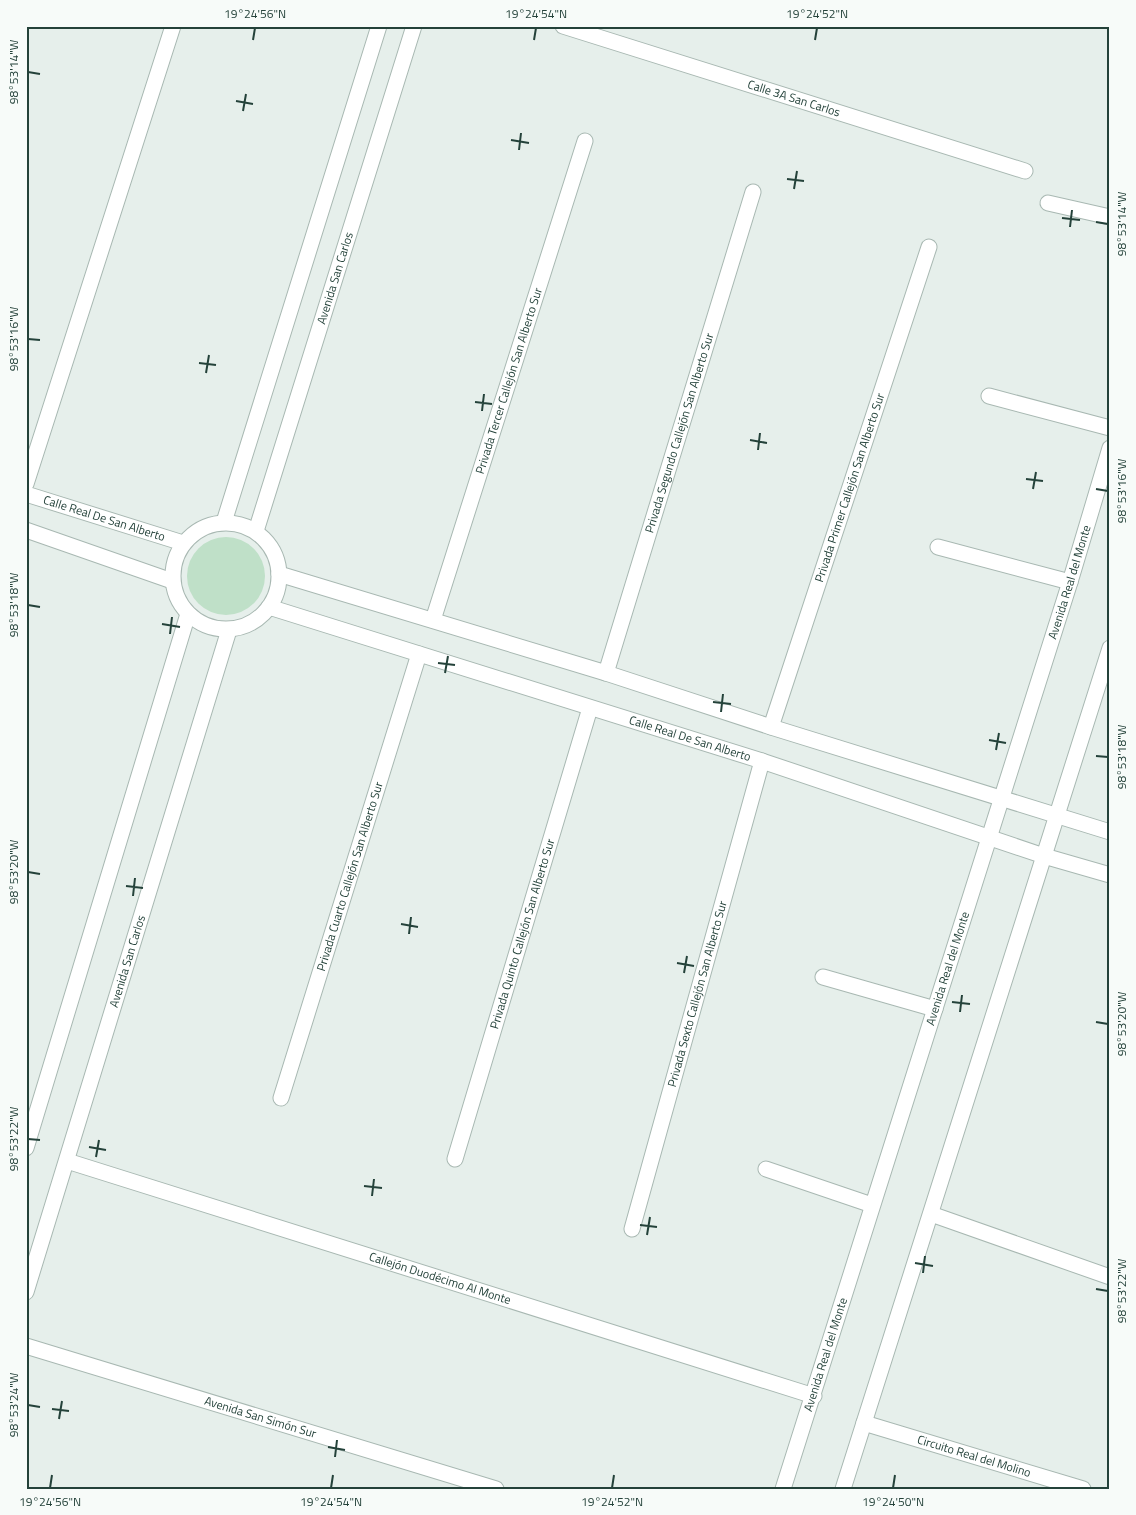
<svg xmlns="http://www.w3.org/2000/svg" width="1136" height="1515" font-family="'Titillium Web',sans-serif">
	<rect width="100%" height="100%" fill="#e6efeb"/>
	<path fill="#bfe0c8" d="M187 576a39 39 0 1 1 78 0a39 39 0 1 1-78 0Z"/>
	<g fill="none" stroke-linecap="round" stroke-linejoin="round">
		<g stroke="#a8b8b2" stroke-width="17">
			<g id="minor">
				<path id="s1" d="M563,26L1025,171"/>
				<path d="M1048,203L1110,217"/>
				<path d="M989,396L1110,428"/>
				<path d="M26,484L173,26"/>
				<path id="s2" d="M26,494L183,543"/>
				<path d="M224,522L379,26"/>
				<circle cx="226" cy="576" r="53"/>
				<path d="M26,530L172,581"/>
				<path id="s3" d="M256,531L414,26"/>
				<path d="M938,547L1070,582"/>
				<path d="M279,574L606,673L771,727L1110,832"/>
				<path id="s4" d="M269,607L762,761L1044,856L1110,875"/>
				<path id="s5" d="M433,620L585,141"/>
				<path id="s6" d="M606,673L753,192"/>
				<path id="s7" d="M771,727L929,247"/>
				<path d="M823,977L935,1009"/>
				<path id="s8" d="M281,1098L419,654"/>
				<path d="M26,1148L188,614"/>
				<path id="s9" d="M455,1159L590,708"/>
				<path id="s10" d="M67,1161L814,1396"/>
				<path d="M766,1169L872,1205"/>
				<path d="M931,1214L1110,1277"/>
				<path id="s11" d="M632,1229L762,761"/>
				<path id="s12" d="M26,1292L229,630"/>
				<path id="s13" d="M26,1346L496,1489"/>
				<path id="s14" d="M864,1423L1083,1489"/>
				<path id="s15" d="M783,1489L1070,582L1110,448"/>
				<path d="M843,1489L1110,648"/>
			</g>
		</g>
		<use href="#minor" stroke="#fff" stroke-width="15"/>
	</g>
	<path fill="none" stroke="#24423a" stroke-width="2" d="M253,40L255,28M534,40L536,28M815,40L817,28M28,72L40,74M236,101L253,104M243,111L246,94M511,140L529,143M519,150L521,133M787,179L804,181M794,189L797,171M1062,218L1080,220M1096,222L1108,224M1070,227L1072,210M28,339L40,340M199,363L216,365M206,373L209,355M475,402L492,404M482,411L484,394M750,440L767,443M758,450L760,433M1026,479L1043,481M1033,489L1036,472M1096,489L1108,491M28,605L40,607M162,624L180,627M170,634L172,617M438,663L455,665M445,673L448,656M713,702L731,704M721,712L723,694M989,740L1006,743M996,750L999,733M1096,756L1108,757M28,872L40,874M126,886L143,888M133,896L135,878M401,924L418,927M409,934L411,917M677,963L694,966M684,973L687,956M952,1002L970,1004M960,1012L962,995M1096,1022L1108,1024M28,1139L40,1140M89,1147L106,1150M96,1157L99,1140M364,1186L382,1188M372,1196L374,1179M640,1225L657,1227M647,1235L650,1217M915,1263L933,1266M923,1273L925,1256M1096,1289L1108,1291M28,1405L40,1407M52,1409L69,1411M59,1419L62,1401M328,1447L345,1450M335,1457L337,1440M50,1488L52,1475M331,1488L333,1475M612,1488L614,1475M893,1488L895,1475"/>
	<g text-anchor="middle" stroke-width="4.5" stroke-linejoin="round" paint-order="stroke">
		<g font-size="12" fill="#24423a" stroke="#f7fbf9">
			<text dy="4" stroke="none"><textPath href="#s1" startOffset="242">Calle 3A San Carlos</textPath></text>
			<text dy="4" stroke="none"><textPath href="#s3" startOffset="265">Avenida San Carlos</textPath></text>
			<text dy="4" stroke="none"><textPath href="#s5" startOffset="251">Privada Tercer Callejón San Alberto Sur</textPath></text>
			<text dy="4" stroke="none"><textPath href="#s6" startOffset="251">Privada Segundo Callejón San Alberto Sur</textPath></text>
			<text dy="4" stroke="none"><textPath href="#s7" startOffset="252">Privada Primer Callejón San Alberto Sur</textPath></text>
			<text dy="4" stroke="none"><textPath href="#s2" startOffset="82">Calle Real De San Alberto</textPath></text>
			<text dy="4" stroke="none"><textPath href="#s15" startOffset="951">Avenida Real del Monte</textPath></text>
			<text dy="4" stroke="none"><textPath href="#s4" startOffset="441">Calle Real De San Alberto</textPath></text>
			<text dy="4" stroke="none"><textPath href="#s8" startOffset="232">Privada Cuarto Callejón San Alberto Sur</textPath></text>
			<text dy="4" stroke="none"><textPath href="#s9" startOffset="235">Privada Quinto Callejón San Alberto Sur</textPath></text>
			<text dy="4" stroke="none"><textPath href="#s12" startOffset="346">Avenida San Carlos</textPath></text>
			<text dy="4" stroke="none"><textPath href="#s15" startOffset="546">Avenida Real del Monte</textPath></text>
			<text dy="4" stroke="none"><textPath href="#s11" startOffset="244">Privada Sexto Callejón San Alberto Sur</textPath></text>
			<text dy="4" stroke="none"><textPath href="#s10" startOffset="391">Callejón Duodécimo Al Monte</textPath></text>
			<text dy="4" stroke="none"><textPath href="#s15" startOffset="141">Avenida Real del Monte</textPath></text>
			<text dy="4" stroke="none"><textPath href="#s13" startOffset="245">Avenida San Simón Sur</textPath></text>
			<text dy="4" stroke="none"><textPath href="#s14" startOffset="115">Circuito Real del Molino</textPath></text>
		</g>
	</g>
	<rect width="1136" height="1515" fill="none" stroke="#f7fbf9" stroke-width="55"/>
	<rect x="28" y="28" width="1080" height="1460" fill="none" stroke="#24423a" stroke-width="2"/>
	<g font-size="12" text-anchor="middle" fill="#24423a">
		<text x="255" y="18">19°24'56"N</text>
		<text x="536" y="18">19°24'54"N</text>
		<text x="817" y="18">19°24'52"N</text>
		<text transform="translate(14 72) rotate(-90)" y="4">98°53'14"W</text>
		<text transform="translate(1122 224) rotate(-90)" y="4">98°53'14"W</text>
		<text transform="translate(14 339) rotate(-90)" y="4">98°53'16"W</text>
		<text transform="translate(1122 491) rotate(-90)" y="4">98°53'16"W</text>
		<text transform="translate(14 605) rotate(-90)" y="4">98°53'18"W</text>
		<text transform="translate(1122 757) rotate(-90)" y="4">98°53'18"W</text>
		<text transform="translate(14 872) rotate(-90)" y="4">98°53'20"W</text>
		<text transform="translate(1122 1024) rotate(-90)" y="4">98°53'20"W</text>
		<text transform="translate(14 1139) rotate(-90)" y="4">98°53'22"W</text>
		<text transform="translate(1122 1291) rotate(-90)" y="4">98°53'22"W</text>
		<text transform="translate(14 1405) rotate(-90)" y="4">98°53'24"W</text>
		<text x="50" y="1506">19°24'56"N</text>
		<text x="331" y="1506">19°24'54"N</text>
		<text x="612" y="1506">19°24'52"N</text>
		<text x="893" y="1506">19°24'50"N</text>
	</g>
</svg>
